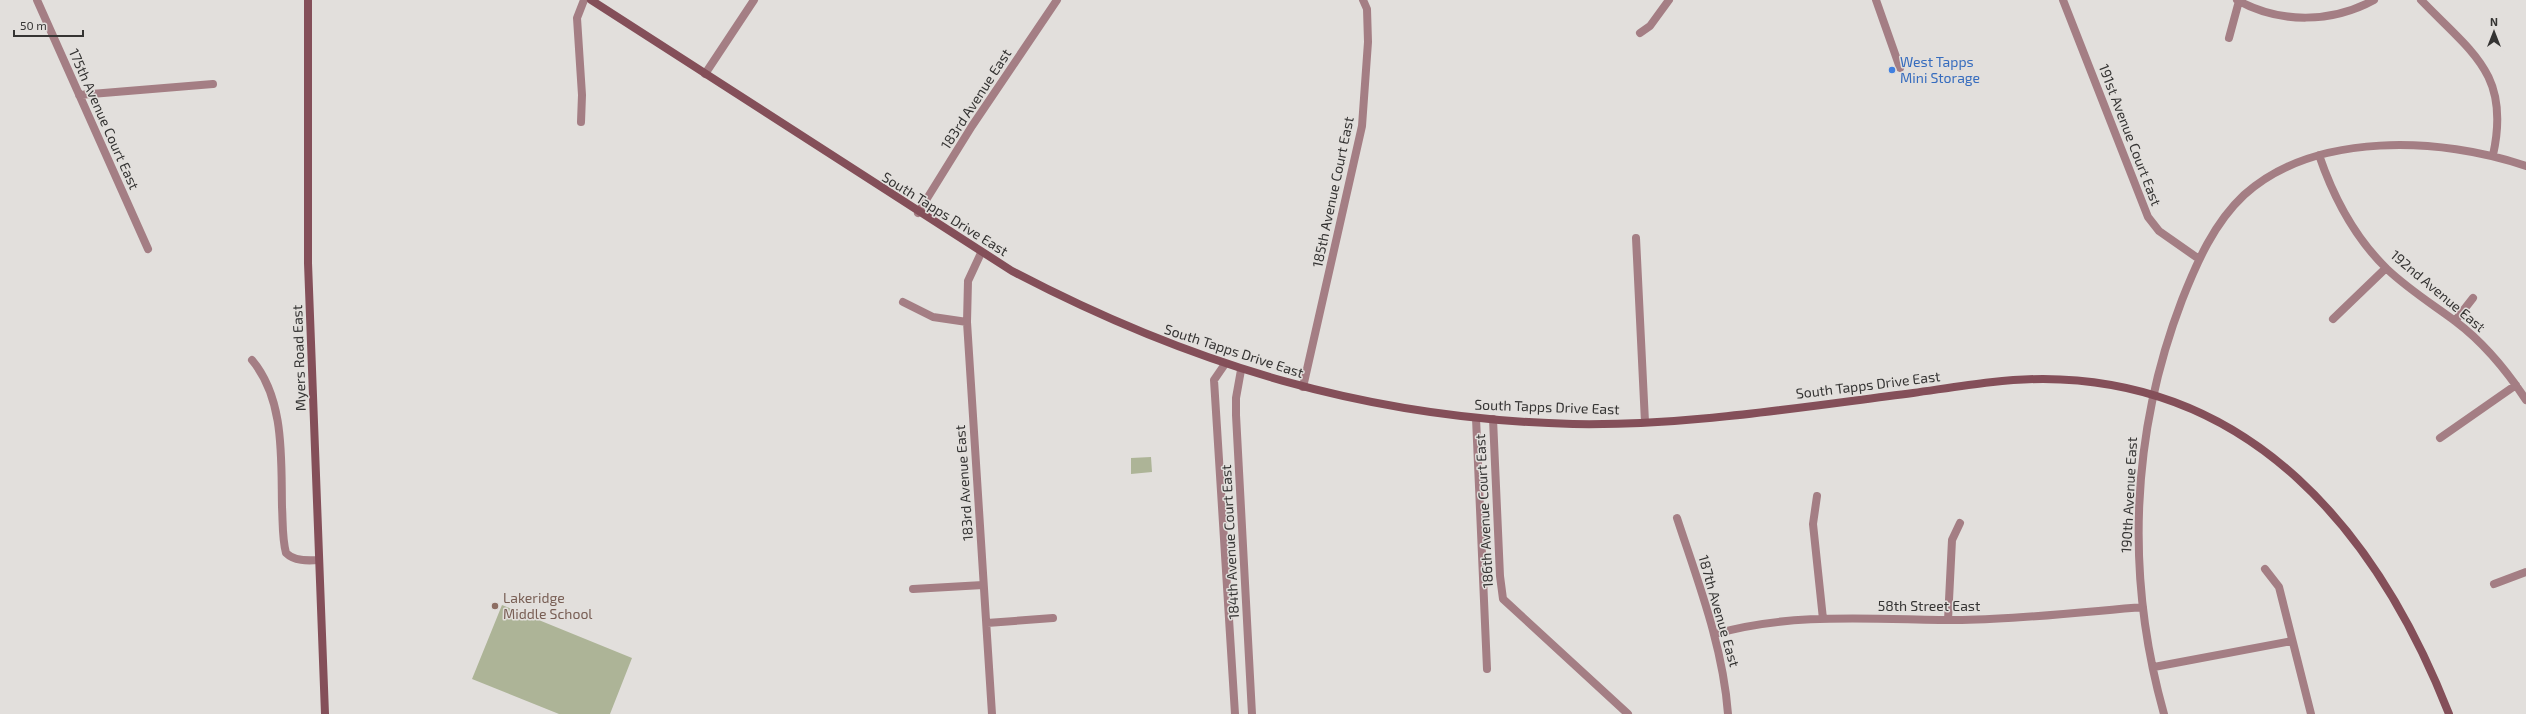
<svg xmlns="http://www.w3.org/2000/svg" width="2526" height="714" font-family="'Exo 2',sans-serif">
	<rect width="100%" height="100%" fill="#e2dfdc"/>
	<path fill="#adb497" d="M1151,457L1152,472L1131,474V458Z
		M502,605L632,658L610,714H559L472,679Z"/>
	<g fill="none" stroke-linecap="round" stroke-linejoin="round">
		<path stroke="#a47e84" stroke-width="8" d="M37,0L148,249
			M1876,0L1900,68
			M2063,0L2148,217L2159,231L2199,259
			M2237,0C2280,24 2332,23 2374,0
			M2421,0C2472,53 2511,74 2493,155
			M1640,33L1650,26L1669,0
			M2229,38L2239,1
			M705,74L754,0
			M79,95L213,84
			M581,122L582,95L577,18L584,0
			M2319,155C2333,196 2355,238 2387,269C2408,289 2432,304 2455,321C2483,342 2507,371 2526,400
			M918,213L972,126L1057,0
			M1636,238L1645,422
			M981,253L968,281L967,322L992,714
			M903,302L933,317L967,322
			M2333,319L2386,268
			M2455,321L2473,298
			M252,360C285,399 281,459 282,507C283,523 282,538 286,553C294,561 307,561 319,560
			M1225,364L1214,380L1235,714
			M1241,370L1236,398V415L1252,714
			M1303,387L1362,126L1368,42L1367,9L1363,0
			M1476,418L1487,669
			M1493,419L1500,576L1503,599L1628,714
			M2440,438L2516,385
			M1817,496L1813,524L1823,619
			M1677,518C1698,582 1723,646 1728,714
			M2265,569L2279,587L2311,714
			M2494,584L2526,572
			M913,589L983,585
			M1948,620L1952,540L1960,523
			M987,623L1053,618
			M1715,634C1795,611 1880,620 1962,620C2023,619 2083,612 2143,607
			M2154,667L2292,641
			M2164,714C2125,576 2131,433 2182,300C2197,262 2214,223 2244,195C2315,131 2441,137 2526,166"/>
		<path stroke="#844f59" stroke-width="8" d="M308,0V263L325,714
			M591,0L1012,271C1191,365 1369,419 1573,424C1686,426 1801,407 1913,393C1956,387 2000,379 2043,379C2253,380 2378,533 2449,714"/>
	</g>
	<circle fill="#3f7fe0" stroke="#e2dfdc" stroke-width="1.5" cx="1892" cy="70" r="4"/>
	<circle fill="#8d6e63" stroke="#e2dfdc" stroke-width="1.5" cx="495" cy="606" r="4"/>
	<g text-anchor="middle" stroke-width="3" stroke-linejoin="round" paint-order="stroke">
		<g font-size="14" fill="#366cbe" stroke="#e2dfdc" text-anchor="start">
			<text x="1900" y="67">West Tapps<tspan x="1900" dy="16">Mini Storage</tspan></text>
		</g>
		<g font-size="14" fill="#353433" stroke="#e2dfdc">
			<text transform="translate(976 99) rotate(-57)" y="5">183rd Avenue East</text>
			<text transform="translate(104 119) rotate(66)" y="5">175th Avenue Court East</text>
			<text transform="translate(2130 135) rotate(69)" y="5">191st Avenue Court East</text>
			<text transform="translate(1333 192) rotate(-78)" y="5">185th Avenue Court East</text>
			<text transform="translate(945 214) rotate(32)" y="5">South Tapps Drive East</text>
			<text transform="translate(2438 291) rotate(40)" y="5">192nd Avenue East</text>
			<text transform="translate(1234 351) rotate(18)" y="5">South Tapps Drive East</text>
			<text transform="translate(299 358) rotate(-92)" y="5">Myers Road East</text>
			<text transform="translate(1868 385) rotate(-7)" y="5">South Tapps Drive East</text>
			<text transform="translate(1547 407) rotate(2)" y="5">South Tapps Drive East</text>
			<text transform="translate(964 483) rotate(-94)" y="5">183rd Avenue East</text>
			<text transform="translate(2129 495) rotate(-87)" y="5">190th Avenue East</text>
			<text transform="translate(1484 511) rotate(-93)" y="5">186th Avenue Court East</text>
			<text transform="translate(1230 542) rotate(-93)" y="5">184th Avenue Court East</text>
			<text x="1929" y="611">58th Street East</text>
			<text transform="translate(1719 611) rotate(74)" y="5">187th Avenue East</text>
		</g>
		<g font-size="14" fill="#785e54" stroke="#e2dfdc" text-anchor="start">
			<text x="503" y="603">Lakeridge<tspan x="503" dy="16">Middle School</tspan></text>
		</g>
	</g>
	<g transform="translate(2494 32)" stroke="#e2dfdc" stroke-width="3" paint-order="stroke">
	<path d="M0-3L7 15L0 10L-7 15Z" fill="#353433"/>
	<text y="-6" font-size="11" font-weight="bold" text-anchor="middle" fill="#353433">N</text>
	</g>
	<path d="M14 30v6h69v-6" fill="none" stroke="#353433" stroke-width="2"/>
	<text x="20" y="30" font-size="12" fill="#353433" stroke="#e2dfdc" stroke-width="3" paint-order="stroke">50 m</text>
</svg>
